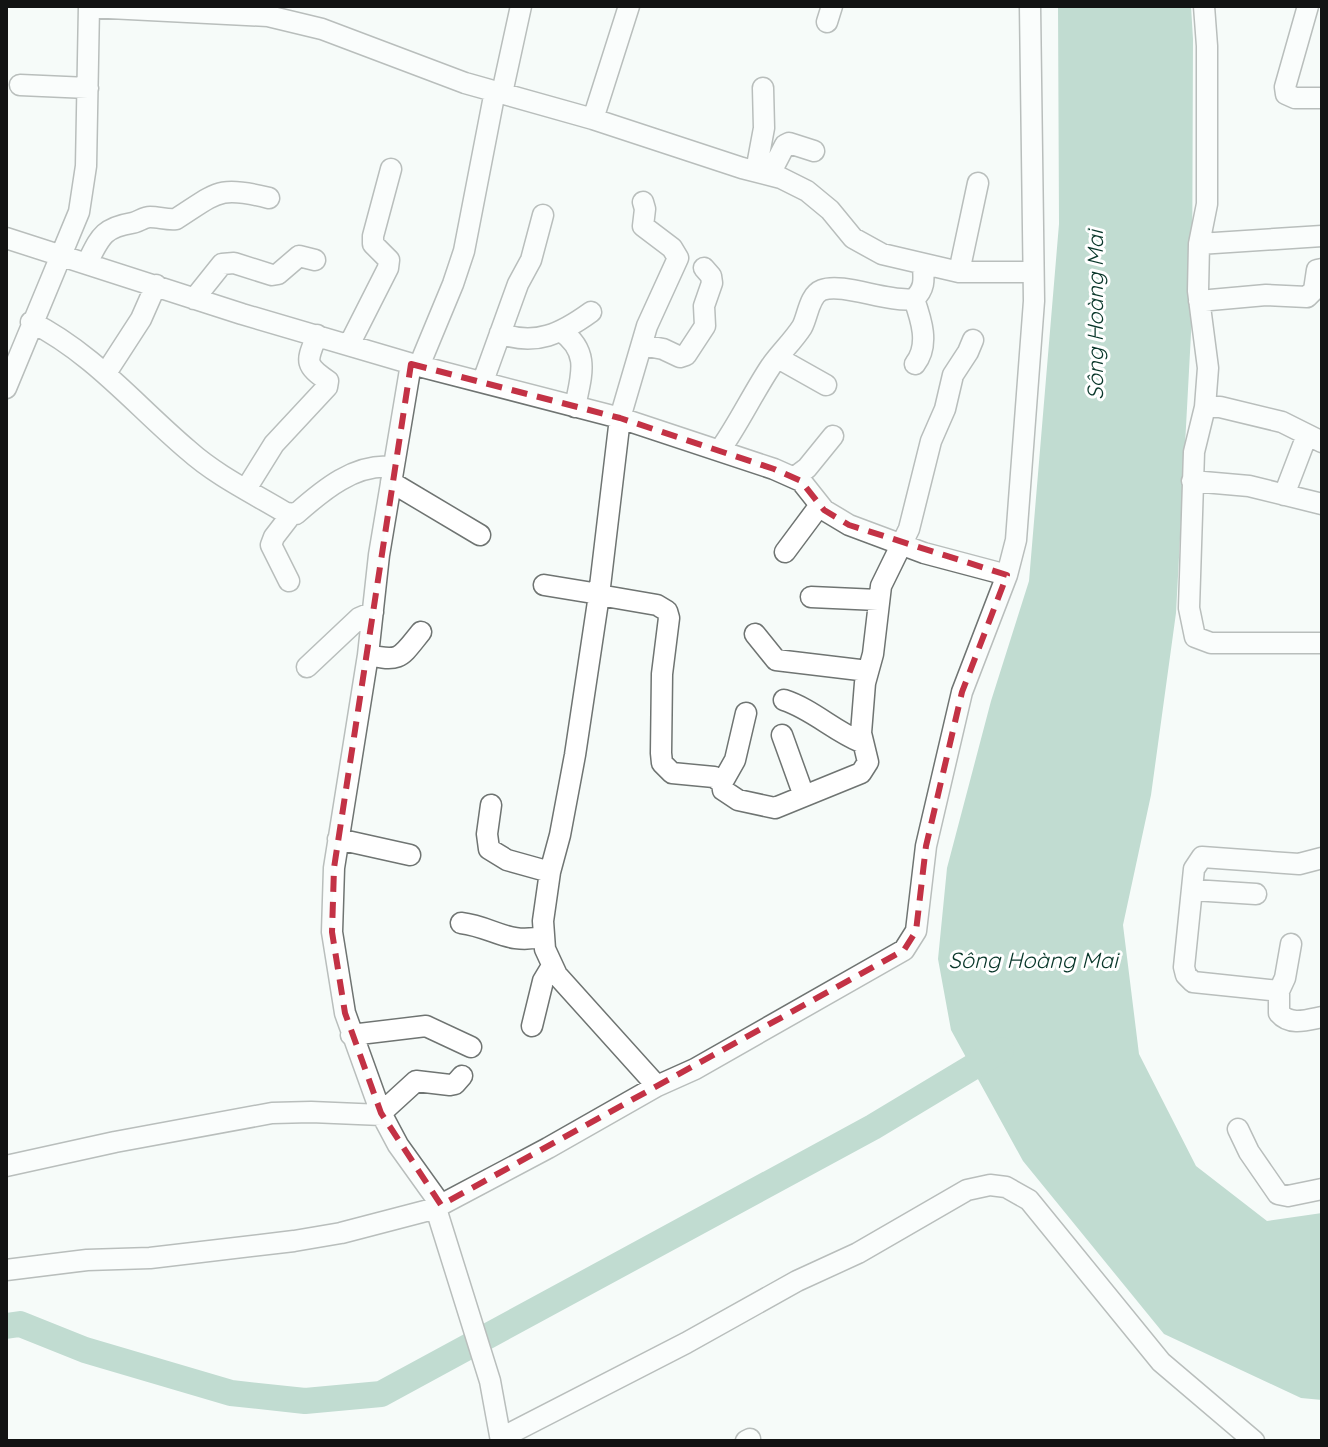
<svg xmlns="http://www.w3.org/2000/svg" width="1328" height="1447" font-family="Quicksand,sans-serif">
	<rect width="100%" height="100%" fill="#f6fbf9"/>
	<path fill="#82b5a1" d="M1058,6H1191L1193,39L1192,315L1176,613L1151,795L1123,925L1139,1054L1196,1166L1267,1221L1322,1213V1400L1301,1398L1164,1334L1023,1161L951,1030L938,959L947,868L991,701L1029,581L1059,224Z"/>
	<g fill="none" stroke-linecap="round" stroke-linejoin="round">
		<path stroke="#82b5a1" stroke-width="26" d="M6,1326L20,1324L85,1350L231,1393L305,1401L381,1394L873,1127L1001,1050"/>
		<g stroke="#6f7472" stroke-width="23">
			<path id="minor" d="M1204,6L1207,46V204L1199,244L1198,291L1208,368L1205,407L1194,452L1189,608L1195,637L1211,643H1322
				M1308,6L1285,87L1286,94L1295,98H1322
				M89,7L268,16L322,29L465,83L593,119L742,168L781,178L807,191L830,210L853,238L882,254L959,272H1033
				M827,22L832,6
				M20,85L88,88
				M502,93L521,6
				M593,119L629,6
				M756,171L764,128L763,88
				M770,174L785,145L789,143L814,151
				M643,202L645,209L643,226L672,248L678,258L647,326L620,418L599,595L575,755L560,835L550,872L543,921L545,949L557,975L657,1086
				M6,238L242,314L419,366L620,418L774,469L801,481L824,510L849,525L924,553L1007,575
				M1199,244L1322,236
				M87,263C100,238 102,228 132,223C138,222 144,217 150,217C159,217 167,220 176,219C217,193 218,185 269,198
				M959,272L978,183
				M194,299L222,264L234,263L272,275L278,274L299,256L315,260
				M914,299C921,319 930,345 915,364
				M1199,301L1266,295L1307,297L1314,290L1317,270L1322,269
				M31,322C93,353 136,406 188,450C217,476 253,493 286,513L296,514C323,490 355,463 393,467
				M561,331C591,352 581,376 575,407
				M500,333C535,347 562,333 591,312
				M349,345L388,268L389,260L373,244V236L391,169
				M642,345L663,349L680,357L686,355L705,326L704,306L712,283L711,276L704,268
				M778,358L826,385
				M411,364L379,555L368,655L334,868L332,932L345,1013L381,1113L398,1145L441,1205
				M419,366L453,284L464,251L495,91
				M106,373L141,319L156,285
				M483,381L518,284L531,260L543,215
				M6,388L79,212L86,166L89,6
				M1205,407H1220L1282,422L1322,442
				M720,450C739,423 753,393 771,366C781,352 793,341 802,327C808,316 809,295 822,290C843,282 888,303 914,299C925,289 924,280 923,266
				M795,477L807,468L833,436
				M1192,481L1249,486L1322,504
				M391,482L480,535
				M246,489L274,444L327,387L328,381C303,364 307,361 317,335
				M1284,495L1307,435
				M785,552L820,505
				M289,581L271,545L274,537L291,515
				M544,585L599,594
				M599,595L657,605L667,611L669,618L662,674L661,753L662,763L672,773L714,777L722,783L723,790L738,800L775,808L861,773L868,762L861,733L865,683L873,654L881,586L909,529L931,441L945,409L953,375L968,352L973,340
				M811,597L878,600
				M755,634L776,660L868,671
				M368,655C401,662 400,658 421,632
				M307,667L359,618L373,612
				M784,700C812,709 834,731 861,742
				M782,735L804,796
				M722,783L735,760L746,713
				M491,805L487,834L489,849L507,860L550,872
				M338,839L410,855
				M1322,858L1299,864L1202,857L1194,869L1184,967L1186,975L1193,982L1279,991V1013C1290,1026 1307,1020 1322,1017
				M1193,890L1256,894
				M461,923C494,927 509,946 544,936
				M1279,991L1285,978L1291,944
				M532,1026L543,981L552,966
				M351,1035L426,1026L471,1047
				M381,1113L416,1081L450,1085L455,1084L462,1076
				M1238,1129L1249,1152L1278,1194L1288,1196L1322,1189
				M6,1166L115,1142L272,1113L311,1112L382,1115
				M433,1209L548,1148L657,1086L695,1069L904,950L916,931L926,846L962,692L1007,575L1016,540L1034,301L1030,6
				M6,1270L87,1260L150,1258L294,1241L341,1233L433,1209L438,1215L490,1381L501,1441
				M501,1438L686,1343L797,1281L858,1253L967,1190L990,1185L1006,1187L1029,1200L1161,1362L1254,1441
				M746,1441L750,1439"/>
		</g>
		<use href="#minor" stroke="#fff" stroke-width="20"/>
	</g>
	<path d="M0 0H1328V1447H0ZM411,364L620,418L774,469L801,481L824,510L849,525L1007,575L962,692L926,846L916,931L904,950L441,1205L381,1113L345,1013L332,932L334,868Z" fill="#f6fbf9" fill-opacity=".55" fill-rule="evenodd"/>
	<path fill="none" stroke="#c33245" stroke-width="6" stroke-dasharray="16 10" stroke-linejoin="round" d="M411,364L620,418L774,469L801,481L824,510L849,525L1007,575L962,692L926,846L916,931L904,950L441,1205L381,1113L345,1013L332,932L334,868Z"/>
	<g text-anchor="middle" stroke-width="6" stroke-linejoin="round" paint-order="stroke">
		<g font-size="22" font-style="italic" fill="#083629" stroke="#fff">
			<text transform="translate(1095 315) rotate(-90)" y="8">Sông Hoàng Mai</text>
			<text x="1033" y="968">Sông Hoàng Mai</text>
		</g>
	</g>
	<rect width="1328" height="1447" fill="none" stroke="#121313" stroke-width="16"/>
</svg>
